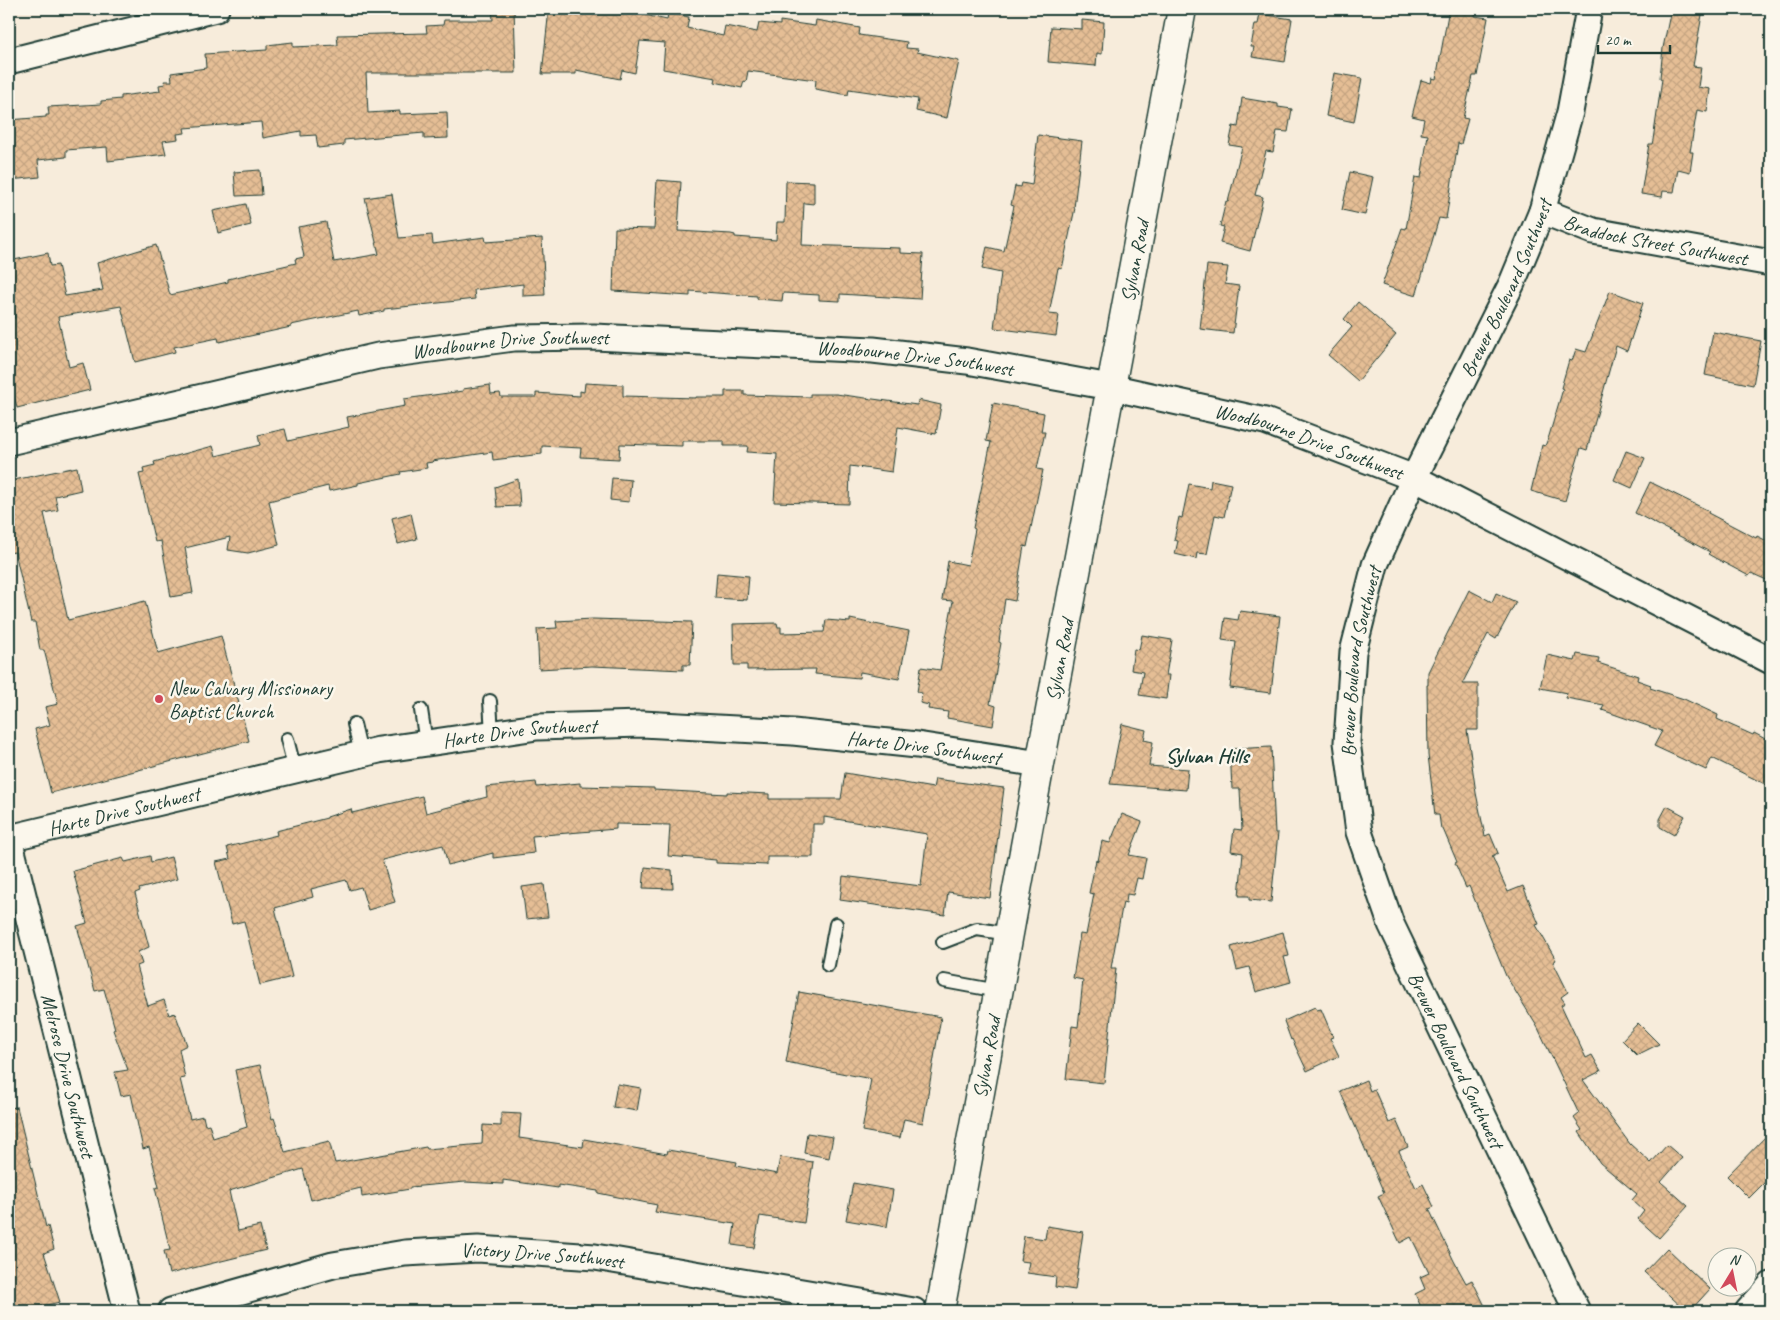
<svg xmlns="http://www.w3.org/2000/svg" width="1780" height="1320" font-family="Caveat,sans-serif">
	<defs>
		<pattern id="building-cross-hatch" width="8" height="8" patternUnits="userSpaceOnUse" patternTransform="scale(1.25)"><rect width="8" height="8" fill="#e5be95"/><path d="M0 0l8 8M0 8l8-8" fill="none" stroke="#c4a481"/></pattern>
	</defs>
	<rect width="100%" height="100%" fill="#f7ecdb"/>
	<filter id="ink" filterUnits="userSpaceOnUse"><feTurbulence type="fractalNoise" baseFrequency=".02" numOctaves="2"/><feDisplacementMap in="SourceGraphic" scale="10" xChannelSelector="R" yChannelSelector="G"/><feConvolveMatrix kernelMatrix="1 2 1 2 8 2 1 2 1" color-interpolation-filters="sRGB"/></filter>
	<g filter="url(#ink)">
		<path fill="url(#building-cross-hatch)" stroke="#1f3d34" d="M492,9H514L516,73H366L368,113L400,111V114L447,112L448,138L424,139V133L344,140V145L318,148L316,135L301,136V131L263,138L261,122L184,128L185,133L177,134L178,139L163,141L166,154L108,161L107,147L66,150V157L38,160L40,177L9,180V120L46,117V115H49L48,107L101,104V101L121,99V96L160,91L159,85L165,84L164,81H172L171,73L206,68L205,54L267,50V45L293,42V47L338,45L337,35L427,33L426,26L443,25L444,20H493Z
			M549,9L592,12V9H618L667,20L668,13L689,17L687,28L723,36L725,26L757,32L759,23L780,25V21L815,26L816,20L860,28L859,35L907,42L906,48L918,49L917,52L959,61L947,118L916,111L918,99L849,89L848,95L815,89L816,80L748,71L746,82L744,81L742,88L715,82L716,78L663,69L665,43L640,41L635,73L622,70L620,79L576,70V74H542Z
			M1449,9H1477L1475,16L1488,18L1477,76H1473L1463,118L1468,119L1461,144L1458,143L1446,219L1439,218L1416,296L1382,285L1402,228L1406,229L1415,177L1421,178L1428,135L1421,134L1424,119L1412,116L1421,80L1431,83L1432,78L1436,79Z
			M1671,9H1703L1693,66L1701,67L1698,87L1710,89L1707,112L1697,110L1690,152H1693L1690,172L1678,169L1674,192L1663,191L1662,197L1641,194L1649,144H1652L1653,140L1662,79L1660,78L1663,48Z
			M1260,14L1292,19L1285,62L1252,57L1254,47H1251L1255,24H1258Z
			M1082,20L1104,22L1102,54L1097,53L1096,66L1048,62L1051,27L1082,29Z
			M1334,73L1362,78L1354,122L1326,116Z
			M1242,98L1278,104V107L1292,109L1288,132L1277,131L1273,152L1266,151L1255,195L1263,197L1262,202L1250,251L1220,243L1224,227L1220,226L1226,201L1228,202L1242,147L1229,145L1233,126L1238,127Z
			M1038,135L1082,141L1074,208H1075L1062,269L1058,268L1049,314L1059,315L1056,336L994,328L1001,273L982,269L987,247L1004,251L1014,206L1011,205L1015,186L1021,187L1022,183L1032,185Z
			M260,170L262,195L236,196L234,172Z
			M1350,172L1373,177L1365,215L1342,210Z
			M657,180L681,182L678,231L731,234L735,235V237L776,240L777,222H785L786,181L814,182V204L804,203L802,245L900,248V253L923,254L920,299L840,294V301L819,300V295L783,293L782,301L757,299V296L690,291V296L613,291L615,228L654,229Z
			M392,194L399,238L432,235L433,244L485,237L486,242L542,238L545,295L523,296V284L474,290L475,299L384,309V311L359,316L358,311L291,325V327L241,338V337L219,342L218,338L174,347L175,352L135,362L121,306L58,317L69,367L83,363L90,390L17,408L9,375V371L13,370L9,350V319L15,318L9,291V261L48,253L50,266L58,265L65,296L103,290L97,263L156,245L170,295L228,282V279L296,263L295,259L304,257L298,227L326,222L334,262L379,254L365,198Z
			M246,204L251,225L218,233L213,211Z
			M1207,265L1228,267L1225,284L1239,286L1233,333L1200,329Z
			M1610,291L1643,303L1627,351L1616,346L1587,450L1581,448L1565,501L1531,491L1542,445L1545,446L1549,436L1563,389L1561,388L1569,360L1572,361L1576,349L1586,352Z
			M1358,302L1396,335L1358,381L1328,355L1352,327L1344,319Z
			M1713,332L1761,341L1753,385L1705,375Z
			M585,383L623,385V396L696,398V397H725V391H744V395L810,397V394H836L917,405L918,400L941,405L936,434L898,427L892,472L850,466L849,504L774,502L777,454L747,452L748,446H724V441H682V446L620,444L619,459L580,457L581,448L542,446V454L493,460L492,452L432,461L433,462L426,463L427,468L400,472L401,474L358,483V485L329,491L328,486L269,501L279,545L248,553L228,550L230,537L185,548L193,593L171,597L161,541L155,542L139,474L144,473L143,468L155,465L154,462L213,446L216,456L260,445L258,435L285,429L288,441L349,427L347,417L405,406L404,399L463,391V389L490,385L491,394L500,393L501,397H536V393L580,396V391L584,392Z
			M993,403L1044,413L1041,432H1045L1037,469L1043,470L1027,547L1024,546L1015,601L1005,599L999,642L1001,643L990,704L996,706L993,726L947,718L948,712L928,709L929,705L920,703L922,693L917,692L921,667L940,670L953,601L942,600L948,561L968,565L975,529L973,528L991,442L986,441Z
			M1626,451L1645,458L1632,488L1614,480Z
			M77,467L81,490L55,496L58,510L44,513L68,620L145,601L158,653L221,636L249,741L51,793L35,729L50,725L45,707L58,704L44,650H40L35,622H31L15,552L9,553V481Z
			M612,478L631,480L629,502L610,500Z
			M518,479L520,506L497,507L495,487Z
			M1211,480L1231,484L1224,517L1215,515L1207,554L1197,553L1196,559L1175,554L1178,541L1174,540L1179,517L1182,518L1189,484L1210,488Z
			M1650,482L1709,511L1708,513L1756,538L1757,536L1771,543V582L1751,573L1749,576L1715,558L1708,554L1710,552L1635,513Z
			M411,513L417,539L398,544L392,518Z
			M717,573L749,576L747,600L715,598Z
			M1469,590L1492,602L1496,593L1516,602L1496,639L1488,634L1462,684H1478V730H1467L1476,793L1485,836L1490,834L1498,853L1492,856L1508,892L1523,886L1539,924L1536,925L1556,960L1553,962L1568,992L1561,997L1565,1003L1561,1005L1586,1058L1592,1055L1601,1071L1583,1080L1630,1144L1651,1163L1667,1145L1682,1158L1661,1182L1688,1206L1659,1238L1638,1219L1644,1211L1632,1200L1637,1194L1600,1163L1579,1132L1582,1130L1574,1118L1579,1114L1538,1028L1506,976L1469,886L1466,888L1455,863L1457,862L1443,829H1441L1439,815H1435L1428,755L1427,685H1428V672Z
			M1240,611L1280,616L1271,693L1230,688L1236,642L1222,640L1225,618L1238,620Z
			M593,619L692,622L690,665H683V670L592,666L539,669L537,629L557,628L556,621Z
			M850,619L909,631L899,679L860,672L859,678L815,674L816,669L747,670V665H734L733,624L777,623L778,627H781V633L824,632L826,620L850,622Z
			M1142,635L1172,640L1166,675H1169L1166,699L1139,695L1143,672L1131,670L1134,649L1139,650Z
			M1577,654L1599,658L1598,663L1638,676L1637,680L1651,685L1650,688L1684,699L1718,715L1717,719L1753,735L1754,733L1771,742V787L1712,758L1706,770L1654,746L1662,731L1602,710L1604,705L1566,698L1567,693L1540,688L1547,655L1575,661Z
			M1122,724L1146,730L1144,740L1153,742L1149,766L1188,769L1186,790L1110,784Z
			M1271,747L1275,833H1278L1271,902L1249,900V896H1239L1243,853L1231,851L1234,829L1242,830L1240,789H1232L1230,749Z
			M845,773L933,788L935,779L1004,788L990,898L948,892L945,915L840,900L843,876L921,886L927,834L824,817V824H813V857H767V865L716,863V860L668,856L670,825L616,824V829L532,836L534,853L493,858V853L448,865L443,845L382,860L395,902L368,910L361,887L350,890L346,880L311,889L313,897L275,908L292,977L260,985L244,921L232,924L216,862L230,859L227,847L277,835L276,831L327,818V817L351,809L352,813L422,796L426,813L487,797L486,787L536,782L537,787L580,783V786L654,788V790L727,794V792L769,794V799H841Z
			M1667,806L1685,816L1674,835L1660,827V819Z
			M1122,814L1142,822L1129,855L1146,858L1142,879L1137,878L1133,895L1127,894L1126,903L1123,902L1111,968H1116L1104,1083L1066,1079L1072,1026L1078,1027L1083,980L1073,978L1080,934L1086,935L1094,894L1089,893L1096,860L1098,861L1102,841L1110,843Z
			M150,856L151,862L171,857L177,879L139,889L140,891L135,893L149,947L138,952L142,964L137,966L148,1006L164,1000L169,1015L175,1013L187,1045L179,1049L185,1078L180,1079L190,1119L203,1116L205,1125L209,1124L213,1138L247,1127L235,1070L260,1065L272,1119L274,1118L285,1152L329,1141L335,1163L426,1147L427,1149L482,1144L483,1125L501,1126V1113L521,1114L519,1138L583,1147L584,1139L667,1154L668,1150L737,1162L736,1166L777,1174L780,1157L813,1162L804,1223L760,1216L754,1248L732,1245L735,1224L655,1212L657,1205L598,1193V1191L558,1185V1188L503,1180V1184L465,1182L410,1187V1189L362,1197L361,1188L311,1200L303,1169L229,1191L238,1231L260,1226L266,1250L169,1274L164,1251L170,1250L155,1188L159,1187L149,1147L143,1149L131,1094L121,1096L115,1072L128,1070L113,1030L115,1029L104,989L95,991L77,926L87,923L73,871L123,858L125,862Z
			M645,867L672,870L673,889L643,888Z
			M544,884L548,917L526,919L522,887Z
			M1283,932L1289,956L1284,957L1291,982L1256,992L1249,967L1237,970L1231,947Z
			M799,992L941,1017L923,1123L904,1119L900,1138L862,1131L871,1079L786,1062Z
			M1315,1007L1317,1010L1321,1009L1333,1037L1330,1038L1339,1056L1307,1071L1292,1039L1291,1040L1284,1021Z
			M1638,1023L1659,1044L1637,1055L1622,1040Z
			M1366,1080L1370,1091L1374,1089L1389,1123L1396,1120L1408,1147L1399,1151L1416,1188L1423,1184L1434,1207L1429,1209L1454,1261L1466,1283L1472,1280L1485,1306L1474,1311H1423L1415,1294L1425,1289L1420,1277L1429,1273L1411,1237L1400,1243L1378,1196L1384,1193L1340,1091Z
			M617,1084L641,1088L637,1111L613,1107Z
			M17,1107L46,1227L48,1226L54,1249L44,1253L60,1302L19,1311H9V1108Z
			M1771,1131V1176L1749,1198L1727,1176Z
			M807,1133L833,1137L829,1158L804,1153Z
			M853,1183L893,1190L887,1227L846,1220Z
			M1047,1226L1083,1232L1075,1290L1055,1287L1056,1277L1027,1273L1029,1262L1020,1261L1024,1236L1045,1239Z
			M1667,1248L1710,1289L1691,1310L1687,1306L1684,1309L1644,1272Z"/>
		<g fill="none" stroke-linecap="round" stroke-linejoin="round">
			<g stroke="#1f3d34" stroke-width="16">
				<path id="service" d="M490,701L492,734
					M421,710L426,743
					M354,724L361,754
					M287,739L295,770
					M943,942L977,929L1009,934
					M828,965L836,924
					M944,981L998,991"/>
			</g>
			<g stroke="#1f3d34" stroke-width="29">
				<g id="minor">
					<path d="M9,61L216,9"/>
					<path id="s1" d="M1542,211L1593,231L1771,263"/>
					<path id="s2" d="M9,442L378,356L514,338L594,337L873,350L967,361L1110,387L1265,421L1414,478L1771,661"/>
					<path id="s3" d="M9,838L379,750L537,727L642,724L793,732L917,745L1040,764"/>
					<path id="s4" d="M9,839L127,1311"/>
					<path id="s5" d="M171,1311L333,1265L405,1253L478,1249L595,1257L914,1311"/>
					<path id="s6" d="M1577,1311L1391,924L1359,832L1347,742L1353,652L1375,565L1414,478L1512,283L1542,211L1570,112L1589,9"/>
					<path d="M1748,1311L1771,1285"/>
				</g>
			</g>
			<g stroke="#1f3d34" stroke-width="31">
				<g id="secondary">
					<path id="s7" d="M940,1311L1040,764L1182,9"/>
				</g>
			</g>
			<use href="#service" stroke="#fbf7ec" stroke-width="12"/>
			<use href="#minor" stroke="#fbf7ec" stroke-width="25"/>
			<use href="#secondary" stroke="#fbf7ec" stroke-width="28"/>
		</g>
	</g>
	<circle fill="#d1495b" stroke="#fbf7ec" stroke-width="2" cx="159" cy="699" r="5"/>
	<g text-anchor="middle" stroke-width="5" stroke-linejoin="round" paint-order="stroke">
		<g font-size="20" fill="#1f3d34" stroke="#fbf7ec">
			<text dy="7" stroke="none"><textPath href="#s1" startOffset="118">Braddock Street Southwest</textPath></text>
			<text dy="7" stroke="none"><textPath href="#s7" startOffset="1068">Sylvan Road</textPath></text>
			<text dy="7" stroke="none"><textPath href="#s6" startOffset="1104">Brewer Boulevard Southwest</textPath></text>
			<text dy="7" stroke="none"><textPath href="#s2" startOffset="512">Woodbourne Drive Southwest</textPath></text>
			<text dy="7" stroke="none"><textPath href="#s2" startOffset="918">Woodbourne Drive Southwest</textPath></text>
			<text dy="7" stroke="none"><textPath href="#s2" startOffset="1322">Woodbourne Drive Southwest</textPath></text>
			<text dy="7" stroke="none"><textPath href="#s7" startOffset="662">Sylvan Road</textPath></text>
			<text dy="7" stroke="none"><textPath href="#s6" startOffset="699">Brewer Boulevard Southwest</textPath></text>
			<text dy="7" stroke="none"><textPath href="#s3" startOffset="522">Harte Drive Southwest</textPath></text>
			<text dy="7" stroke="none"><textPath href="#s3" startOffset="928">Harte Drive Southwest</textPath></text>
			<text dy="7" stroke="none"><textPath href="#s3" startOffset="118">Harte Drive Southwest</textPath></text>
			<text dy="7" stroke="none"><textPath href="#s7" startOffset="258">Sylvan Road</textPath></text>
			<text transform="translate(1456 1060) rotate(64)" y="7">Brewer Boulevard Southwest</text>
			<text dy="7" stroke="none"><textPath href="#s4" startOffset="244">Melrose Drive Southwest</textPath></text>
			<text dy="7" stroke="none"><textPath href="#s5" startOffset="379">Victory Drive Southwest</textPath></text>
		</g>
		<g font-size="20" fill="#1f3d34" stroke="#fbf7ec" text-anchor="start">
			<text x="169" y="695">New Calvary Missionary<tspan x="169" dy="23">Baptist Church</tspan></text>
		</g>
		<g font-size="21" font-weight="bold" fill="#1f3d34" stroke="#fbf7ec">
			<text x="1207" y="763">Sylvan Hills</text>
		</g>
	</g>
	<rect width="1780" height="1320" fill="none" stroke="#fbf7ec" stroke-width="30"/>
	<rect x="15" y="15" width="1750" height="1290" fill="none" stroke="#1f3d34" stroke-width="2" filter="url(#ink)"/>
	<g transform="translate(1732 1272) rotate(10)"><circle r="24" fill="#fbf7ec" stroke="#a3ada2"/>
	<path d="M0-4L9 19L0 12L-9 19Z" fill="#d1495b"/>
	<text y="-8" font-size="14" font-weight="bold" text-anchor="middle" fill="#1f3d34">N</text>
	</g>
	<path d="M1598 45v8h72v-8" fill="none" stroke="#1f3d34" stroke-width="2.5"/>
	<text x="1605" y="45" font-size="15" fill="#1f3d34" stroke="#fbf7ec" stroke-width="4" paint-order="stroke">20 m</text>
</svg>
